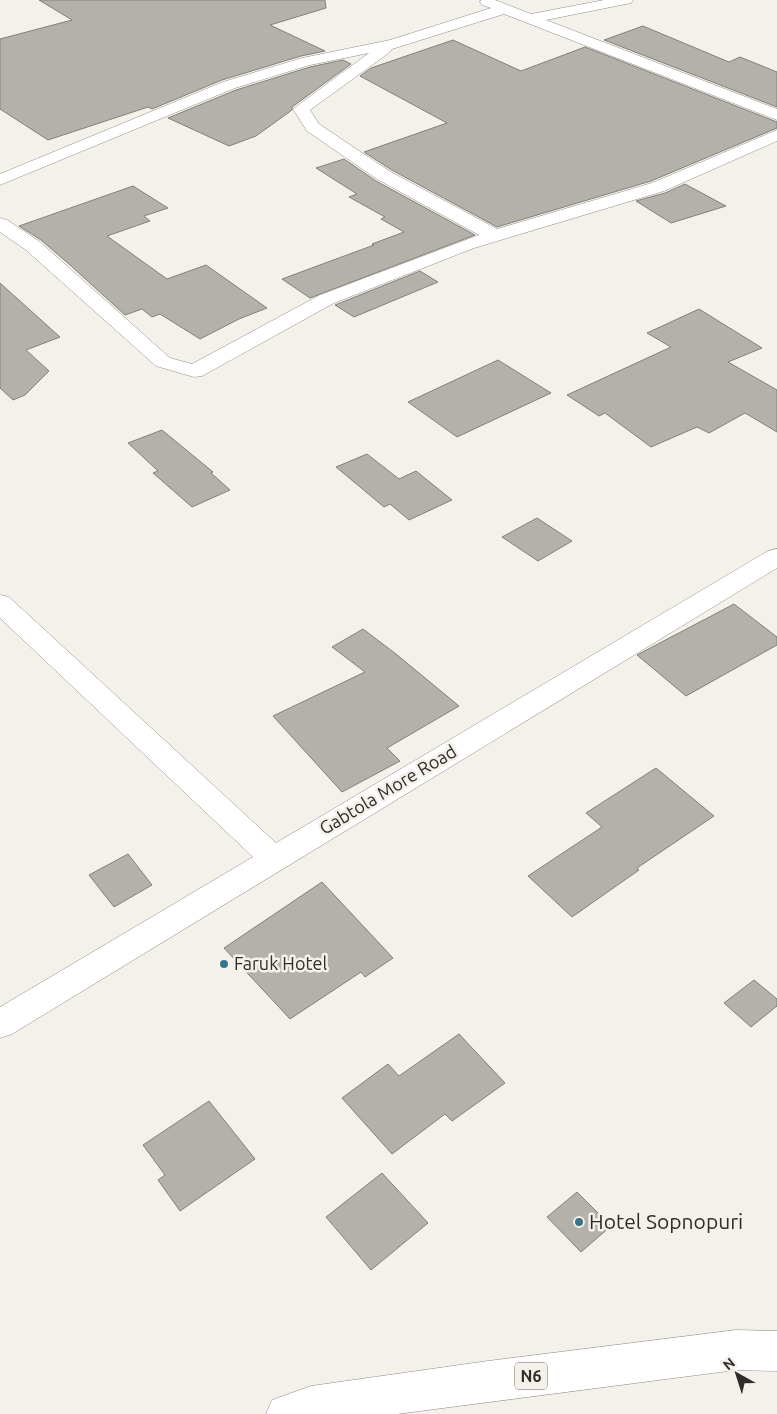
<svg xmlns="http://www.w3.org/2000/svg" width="777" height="1414" font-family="Ubuntu,sans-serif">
	<rect width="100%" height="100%" fill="#f4f0ea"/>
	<path fill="#b4b0aa" stroke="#83807a" d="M39,0H325L326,8L270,25L325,51L301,56L222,80L152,109L148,107L48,140L0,109V39L72,20Z
		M643,26L729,62L740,57L777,72V107L604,40Z
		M453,40L521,71L585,47L777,122V128L651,181L497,227L390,169L364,152L447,123L360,76L371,68Z
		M343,60L351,64L292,107V110L256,136L229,146L168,118L236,90L310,67Z
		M344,159L376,181L475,235L310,298L282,279L374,245L372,244L404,232L381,219L385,217L349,197L357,194L316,168Z
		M685,184L726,206L671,223L636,201L665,193Z
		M133,186L168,208L144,216L150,221L107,236L167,279L206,265L267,308L239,319L200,339L160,314L152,317L142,309L125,315L70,265L41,240L19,226Z
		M420,271L438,282L354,317L335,305Z
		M0,283L60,337L26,350L49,371L25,395L13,400L0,388Z
		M699,309L762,348L728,362L777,390V432L745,413L709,433L697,427L651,447L605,413L599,416L567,395L671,347L647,333Z
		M498,360L551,393L457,437L408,402Z
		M162,430L213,472L211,473L230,490L192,507L153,473L158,471L128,443Z
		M367,454L399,479L416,471L452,500L409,520L390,504L384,507L336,467Z
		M537,518L572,541L538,561L502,537Z
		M734,604L777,637V645L686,696L637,655Z
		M363,629L396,654L459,706L387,748L400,761L342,792L273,716L365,672L332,647Z
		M656,768L714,816L637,868L639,870L572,917L528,876L602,827L586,813Z
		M128,854L152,885L114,907L89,875Z
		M322,882L393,958L365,977L361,972L290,1019L224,948Z
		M754,980L777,999V1006L751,1027L724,1003Z
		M459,1034L505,1083L452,1121L445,1114L392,1154L342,1098L388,1064L399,1076Z
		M209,1101L255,1159L180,1211L158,1180L165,1175L143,1145Z
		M382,1173L428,1223L371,1270L326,1217Z
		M577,1192L611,1226L581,1252L547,1217Z"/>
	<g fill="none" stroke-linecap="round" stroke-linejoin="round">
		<g stroke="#908c86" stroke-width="1">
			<path id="minor" d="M481,0H495L531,14L604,0H633L631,3L546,20L777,109V120L504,14L392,49L390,52L310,110L319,124L389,171L497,229L652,183L777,130V141L664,191L474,248L334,303L202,376L194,377L156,366L26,250L0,232V218L7,220L40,242L170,358L192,364L320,295L479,235L377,179L307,131L293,109L369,53L310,65L235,88L0,185V174L223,82L302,58L390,40L491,8L482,5L480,2Z
				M777,549V568L12,1034L0,1038V1007L253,857L0,618V595L9,597L276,843L768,551Z"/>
		</g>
		<g stroke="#908c86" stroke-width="1">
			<path id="highway" d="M736,1330L777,1331V1371L736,1370L397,1414H266L272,1400L311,1386L488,1361Z"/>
		</g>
		<use href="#minor" fill="#fff" fill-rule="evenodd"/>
		<use href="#highway" fill="#fff" fill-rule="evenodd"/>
	</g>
	<g fill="#38728b" stroke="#f4f0ea" stroke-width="2">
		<circle cx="224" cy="964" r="5"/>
		<circle cx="579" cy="1222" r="5"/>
	</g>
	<g text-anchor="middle" stroke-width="5" stroke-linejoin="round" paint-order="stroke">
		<rect fill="#f4f0ea" stroke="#696864" stroke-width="1" x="515" y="1362.5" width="32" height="27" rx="4"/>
		<g font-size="16" font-weight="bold" fill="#2e2d2a">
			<text x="531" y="1382">N6</text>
		</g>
		<g font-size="18" fill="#2e2d2a" stroke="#f4f0ea">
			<text transform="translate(388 790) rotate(-31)" y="6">Gabtola More Road</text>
		</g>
		<g font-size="18" fill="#2e2d2a" stroke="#f4f0ea" text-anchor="start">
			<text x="234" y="970">Faruk Hotel</text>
		</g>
		<g font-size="21" fill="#2e2d2a" stroke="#f4f0ea" text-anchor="start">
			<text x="589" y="1229">Hotel Sopnopuri</text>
		</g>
	</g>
	<g transform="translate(737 1374) rotate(321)" stroke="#f4f0ea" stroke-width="4" paint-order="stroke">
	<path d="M0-4L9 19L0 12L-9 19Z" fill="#2e2d2a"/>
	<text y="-8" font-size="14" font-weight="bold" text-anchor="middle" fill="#2e2d2a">N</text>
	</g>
</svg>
